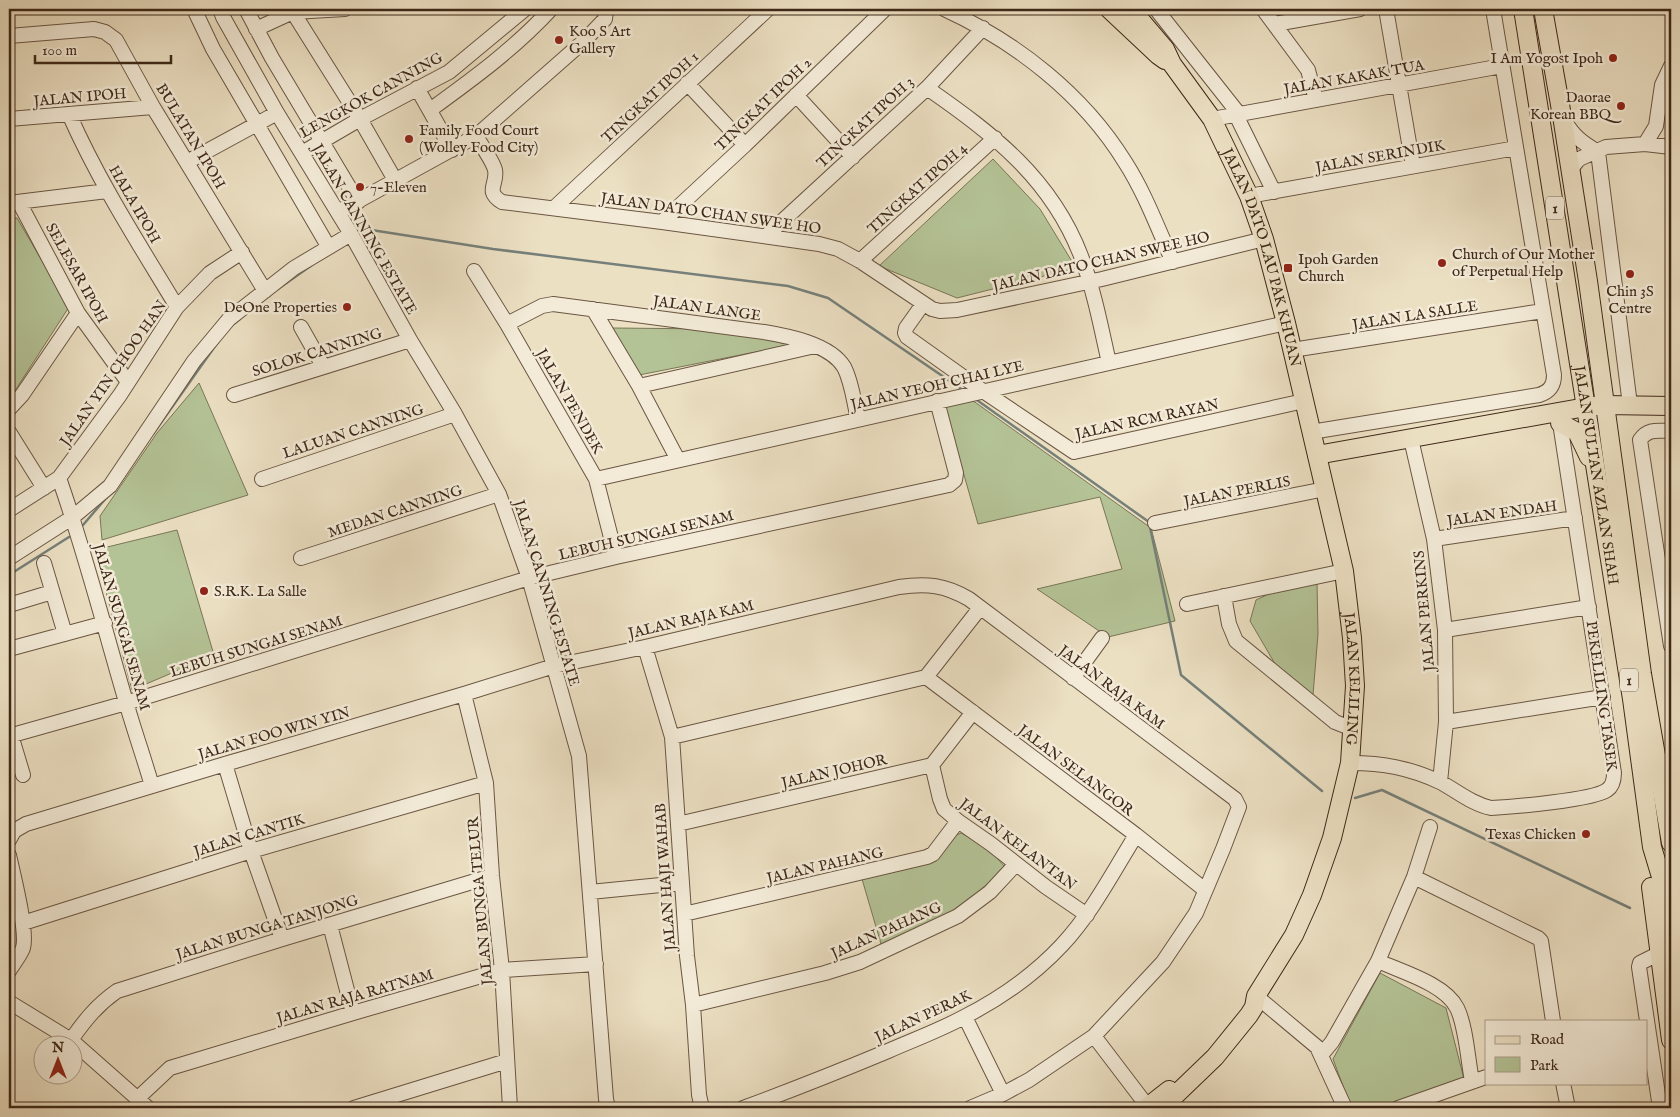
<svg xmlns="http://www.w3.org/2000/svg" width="1680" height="1117" font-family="'IM FELL English',serif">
	<rect width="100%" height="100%" fill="#ece0c3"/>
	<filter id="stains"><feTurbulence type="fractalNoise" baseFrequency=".004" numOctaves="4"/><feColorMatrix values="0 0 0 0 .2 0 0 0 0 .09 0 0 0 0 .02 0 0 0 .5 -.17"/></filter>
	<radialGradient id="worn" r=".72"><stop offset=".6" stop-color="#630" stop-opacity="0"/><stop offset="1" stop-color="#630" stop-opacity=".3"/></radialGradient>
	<path fill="#b4c396" stroke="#797657" d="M993,159L1040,209L1076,268L957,298L879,266Z
		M9,217L17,218L69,307L9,400Z
		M612,328L718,329L791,345L639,375Z
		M199,383L248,495L102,540L100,516L157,433Z
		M972,400L1151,528L1175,621L1108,637L1037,589L1122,569L1100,497L978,524L944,405Z
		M177,530L214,655L132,690L95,550Z
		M1317,582L1318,634L1313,695L1278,669L1250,621L1256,600L1288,585Z
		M961,833L986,846L1005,867L969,901L941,920L881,944L862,879Z
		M1380,973L1446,1008L1464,1079L1383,1108H1351L1333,1059Z"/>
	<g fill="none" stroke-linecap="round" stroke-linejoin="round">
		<path stroke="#76807a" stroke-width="2.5" d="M365,229L493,249L788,286L828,298L960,388
			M278,289L312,265
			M231,326L240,319
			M974,398L1149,522L1181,675L1322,791
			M153,434L218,342
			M83,525L107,497
			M9,575L69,537
			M1355,798L1382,790L1630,908"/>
		<g stroke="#6a5643" stroke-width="16">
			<path id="minor" d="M194,9L213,49L328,246
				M220,9L223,17L277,113L351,234L410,340L455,414L499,494L529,578L579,756L606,1099L608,1108
				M246,9L272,58L358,202
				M291,9L360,119L395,180
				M944,9C1016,42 1083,94 1125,162C1145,193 1158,229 1173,262
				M1156,9L1239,114
				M1263,9L1308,70L1316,100
				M1386,9L1413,166
				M1275,24L1360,9
				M256,29L293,12L345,9
				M9,36L94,29L105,32L116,40L153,107L265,291
				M687,83L745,145
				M417,88L452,150
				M927,88C993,134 1051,178 1081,256C1094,290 1101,327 1109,363
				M796,95L853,157
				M430,110C474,78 514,49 551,9
				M69,114C99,182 139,244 177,307
				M1236,115L1274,192
				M9,119L153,107
				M1212,119L1502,66
				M1565,121C1573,136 1583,143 1598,152
				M476,136C481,145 493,161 495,170C498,184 484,191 502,202L662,222L819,244L838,249L860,261L932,309L940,311L957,310L1102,279L1264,239
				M1645,144L1656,126L1662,85L1671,66
				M1598,152L1630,405
				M302,153L360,119L449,72L525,9
				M187,162L277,113
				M1571,169L1579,159L1606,147L1645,144L1671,147
				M1249,196L1516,148
				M19,202L78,313L128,382
				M9,203L107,191
				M554,208L768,9
				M338,212L476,136L584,41L605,19L606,9
				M662,222L745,145L885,9
				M766,236L927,88L983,28
				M860,261L995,138
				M474,271L507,324L596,479L616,557
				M923,304L906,328L905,333L907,337L983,391L1074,452L1304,401
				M593,309L639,386L678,460
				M507,324L542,306L553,304L764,332C788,336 830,344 844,367C852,382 854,403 858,419
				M301,327L323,366
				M1292,350L1543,311
				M639,386L815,346
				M234,395L410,340
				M9,409L22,395L78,313
				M1671,431C1658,431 1648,428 1640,440L1671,646
				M9,432L44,488
				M1311,432L1539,395C1549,392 1554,386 1554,375L1493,9
				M1411,439L1434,539L1445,630L1446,722L1440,782
				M59,478C85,552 104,627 126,702C134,730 144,758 152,786
				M262,479L455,414
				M596,479L1286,323
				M9,510L59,478L120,395L177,307L210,273L242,252
				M1155,523L1325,489
				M1434,539L1575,518
				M9,558L73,517L110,486L194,361L229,319L294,268L351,234
				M301,558L499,494
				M44,563L65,634
				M1224,596L1229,624L1236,641L1335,722L1353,729
				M1187,604L1344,571
				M9,605L52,592
				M1445,630L1589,607
				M645,647L672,737L687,956L693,1005L699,1095L702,1108
				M9,649L105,623
				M926,677L1136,835L1205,890
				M1073,678L1102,638
				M464,694L486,783L492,876L502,970L510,1108
				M1446,722L1603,697
				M11,735L23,775
				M9,736L126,703L529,578L616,557L949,485L955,480L956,473L937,401
				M672,737L926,677L980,608
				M1350,763C1384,763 1409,768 1440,782C1457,791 1472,804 1491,808C1511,807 1594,800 1607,790C1613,786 1614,780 1614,773L1560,423
				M225,764L251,851L282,939
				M932,765L940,799L944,809L958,821L991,844L1046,887L1087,915
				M678,824L932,765L973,712
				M9,840L14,831L26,824L225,764L464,694L554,666L645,647L899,587C927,583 945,585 969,599L1235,799L1239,807L1223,849L1196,913L1163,962L1094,1036L1029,1080L1003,1094L970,1108
				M9,855C13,874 28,932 23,948C20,956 13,964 9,971
				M1414,877L1538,938L1541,941L1553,1021
				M590,892L681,883
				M684,914L927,857L933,854L958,821
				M23,923L251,851L486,783
				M330,925L353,1013
				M1378,961C1402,972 1445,984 1457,1008C1466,1026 1468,1061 1472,1081
				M1256,996L1317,1047L1345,1108
				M9,1002L71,1040L148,1108
				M693,1005L825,973L860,962L958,916L990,892L1016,864
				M965,1017L1003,1094
				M1094,1036L1148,1107
				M71,1040C85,1020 97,1005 117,991L282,939L492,876
				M1322,1054L1332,1042L1378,961L1414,877L1430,827
				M1563,1083L1568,1108
				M138,1098L170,1068L353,1013L502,970L596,964
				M354,1108L507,1061
				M743,1108C792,1090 840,1071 888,1051C913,1040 940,1030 964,1017C999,999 1035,974 1062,945C1092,913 1113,872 1136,835
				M1398,1108L1486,1077
				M1660,1108L1639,967L1640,963L1660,953"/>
		</g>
		<g stroke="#3e2818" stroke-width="20">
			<g id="major">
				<path d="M1109,9L1158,55L1165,60"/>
				<path id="s1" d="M1131,9L1165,49L1172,64L1212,119L1249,196L1264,239L1286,323L1344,571L1352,638L1355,686L1350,763L1332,838L1312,895L1294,935L1256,996L1254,1007L1249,1015L1215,1057L1162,1108"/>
				<path id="s2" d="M1523,9L1632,699L1652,847L1661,877L1671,941"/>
				<path d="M1543,9L1562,116L1588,281L1642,674L1671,843"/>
				<path d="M1560,423L1577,432L1589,457"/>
				<path d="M1317,455L1586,407L1605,405L1671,406"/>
				<path d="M1651,887L1671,1040"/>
				<path d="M1146,1108L1169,1090"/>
			</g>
		</g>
		<use href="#minor" stroke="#f3ebd8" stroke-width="14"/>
		<use href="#major" stroke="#ece0c3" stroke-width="18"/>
	</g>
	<g fill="#8f2418" stroke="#f3ebd8" stroke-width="2">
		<circle cx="559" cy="40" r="5"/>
		<circle cx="1613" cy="58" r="5"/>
		<circle cx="1621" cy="106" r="5"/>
		<circle cx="409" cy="139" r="5"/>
		<circle cx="360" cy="187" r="5"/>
		<circle cx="1442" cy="263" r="5"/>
		<rect x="1283" y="263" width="10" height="10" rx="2.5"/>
		<circle cx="1630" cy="274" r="5"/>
		<circle cx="347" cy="307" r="5"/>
		<circle cx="204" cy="591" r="5"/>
		<circle cx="1586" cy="834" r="5"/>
	</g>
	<g text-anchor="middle" stroke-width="5" stroke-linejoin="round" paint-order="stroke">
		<g fill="#f3ebd8" stroke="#746252" stroke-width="1">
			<rect x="1546" y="196.5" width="18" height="23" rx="4"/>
			<rect x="1620" y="668.5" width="18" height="23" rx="4"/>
		</g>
		<g font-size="14" font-weight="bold" fill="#3e2818">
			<text x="1555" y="213">1</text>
			<text x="1629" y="685">1</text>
		</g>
		<g font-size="15" fill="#3e2818" stroke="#f3ebd8" text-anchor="start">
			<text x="569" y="36">Koo S Art<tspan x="569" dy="17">Gallery</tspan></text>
			<text x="1603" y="63" text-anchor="end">I Am Yogost Ipoh</text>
			<text x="1611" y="102" text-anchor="end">Daorae<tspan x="1611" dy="17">Korean BBQ</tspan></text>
			<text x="419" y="135">Family Food Court<tspan x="419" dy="17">(Wolley Food City)</tspan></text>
			<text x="370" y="192">7-Eleven</text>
			<text x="1452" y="259">Church of Our Mother<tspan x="1452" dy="17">of Perpetual Help</tspan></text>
			<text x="1298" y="264">Ipoh Garden<tspan x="1298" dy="17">Church</tspan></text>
			<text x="1630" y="296" text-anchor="middle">Chin 3S<tspan x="1630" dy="17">Centre</tspan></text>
			<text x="337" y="312" text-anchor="end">DeOne Properties</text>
			<text x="214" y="596">S.R.K. La Salle</text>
			<text x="1576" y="839" text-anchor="end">Texas Chicken</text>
		</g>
		<g font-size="15" fill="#3e2818" stroke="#f3ebd8">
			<text transform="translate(1354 77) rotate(-10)" y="5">JALAN KAKAK TUA</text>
			<text transform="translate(371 95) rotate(-29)" y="5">LENGKOK CANNING</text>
			<text transform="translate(80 97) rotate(-5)" y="5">JALAN IPOH</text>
			<text transform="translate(650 97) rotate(-43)" y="5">TINGKAT IPOH 1</text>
			<text transform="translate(763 104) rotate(-44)" y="5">TINGKAT IPOH 2</text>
			<text transform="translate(865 122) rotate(-43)" y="5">TINGKAT IPOH 3</text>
			<text transform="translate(191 136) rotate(59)" y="5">BULATAN IPOH</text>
			<text transform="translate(1380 156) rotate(-10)" y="5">JALAN SERINDIK</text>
			<text transform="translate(917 188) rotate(-42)" y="5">TINGKAT IPOH 4</text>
			<text transform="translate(135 204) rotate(60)" y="5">HALA IPOH</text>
			<text transform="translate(711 213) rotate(8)" y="5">JALAN DATO CHAN SWEE HO</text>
			<text transform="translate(365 229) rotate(60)" y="5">JALAN CANNING ESTATE</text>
			<text dy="5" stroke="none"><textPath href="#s1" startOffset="285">JALAN DATO LAU PAK KHUAN</textPath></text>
			<text transform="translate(1101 261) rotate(-13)" y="5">JALAN DATO CHAN SWEE HO</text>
			<text transform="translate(77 273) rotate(61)" y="5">SELESAR IPOH</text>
			<text transform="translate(707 308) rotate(8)" y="5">JALAN LANGE</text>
			<text transform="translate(1415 315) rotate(-9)" y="5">JALAN LA SALLE</text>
			<text transform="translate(317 352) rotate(-17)" y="5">SOLOK CANNING</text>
			<text transform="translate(113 373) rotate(-55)" y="5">JALAN YIN CHOO HAN</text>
			<text transform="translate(937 385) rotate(-13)" y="5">JALAN YEOH CHAI LYE</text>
			<text transform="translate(570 401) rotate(60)" y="5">JALAN PENDEK</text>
			<text transform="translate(1147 419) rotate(-12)" y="5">JALAN RCM RAYAN</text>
			<text transform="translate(353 431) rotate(-18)" y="5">LALUAN CANNING</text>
			<text dy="5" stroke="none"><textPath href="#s2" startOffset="472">JALAN SULTAN AZLAN SHAH</textPath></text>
			<text transform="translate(1237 491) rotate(-11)" y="5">JALAN PERLIS</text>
			<text transform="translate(395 511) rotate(-18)" y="5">MEDAN CANNING</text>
			<text transform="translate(1502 513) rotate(-8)" y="5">JALAN ENDAH</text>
			<text transform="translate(646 535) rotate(-13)" y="5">LEBUH SUNGAI SENAM</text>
			<text transform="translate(547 593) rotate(73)" y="5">JALAN CANNING ESTATE</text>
			<text transform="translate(1424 611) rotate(-95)" y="5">JALAN PERKINS</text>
			<text transform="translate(691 619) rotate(-13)" y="5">JALAN RAJA KAM</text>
			<text transform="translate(122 627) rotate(74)" y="5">JALAN SUNGAI SENAM</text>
			<text transform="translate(256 646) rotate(-17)" y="5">LEBUH SUNGAI SENAM</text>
			<text dy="5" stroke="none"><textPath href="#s1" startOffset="718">JALAN KELILING</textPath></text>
			<text transform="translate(1112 687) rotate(37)" y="5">JALAN RAJA KAM</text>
			<text transform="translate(1602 696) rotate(82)" y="5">PEKELILING TASEK</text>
			<text transform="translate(274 733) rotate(-16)" y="5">JALAN FOO WIN YIN</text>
			<text transform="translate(1076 770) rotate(37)" y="5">JALAN SELANGOR</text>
			<text transform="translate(834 771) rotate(-13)" y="5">JALAN JOHOR</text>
			<text transform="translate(249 835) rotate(-17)" y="5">JALAN CANTIK</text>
			<text transform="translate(1018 844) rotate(37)" y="5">JALAN KELANTAN</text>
			<text transform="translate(825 865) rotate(-13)" y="5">JALAN PAHANG</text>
			<text transform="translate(665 877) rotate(-94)" y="5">JALAN HAJI WAHAB</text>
			<text transform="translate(480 901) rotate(-95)" y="5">JALAN BUNGA TELUR</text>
			<text transform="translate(267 927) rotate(-17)" y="5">JALAN BUNGA TANJONG</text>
			<text transform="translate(886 930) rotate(-24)" y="5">JALAN PAHANG</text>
			<text transform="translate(355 996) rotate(-16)" y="5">JALAN RAJA RATNAM</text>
			<text transform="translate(923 1016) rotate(-25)" y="5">JALAN PERAK</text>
		</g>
	</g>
	<rect width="1680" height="1117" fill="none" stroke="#ece0c3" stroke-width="30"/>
	<rect x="10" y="10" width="1660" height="1097" fill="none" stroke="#3e2818" stroke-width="2.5"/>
	<rect x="15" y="15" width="1650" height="1087" fill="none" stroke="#3e2818"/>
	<rect x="1485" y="1020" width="162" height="65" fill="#f3ebd8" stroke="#ab9d8b"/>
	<rect x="1495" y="1036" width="25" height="8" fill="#ece0c3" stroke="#ab9d8b"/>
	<text x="1530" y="1044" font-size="15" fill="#3e2818">Road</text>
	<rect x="1495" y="1057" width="25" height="15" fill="#b4c396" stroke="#ab9d8b"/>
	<text x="1530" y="1070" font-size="15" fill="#3e2818">Park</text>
	<g transform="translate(58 1060)"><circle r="24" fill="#f3ebd8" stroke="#ab9d8b"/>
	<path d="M0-4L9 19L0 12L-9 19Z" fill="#8f2418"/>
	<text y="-8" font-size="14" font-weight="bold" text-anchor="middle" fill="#3e2818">N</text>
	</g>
	<path d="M35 55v8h136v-8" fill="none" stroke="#3e2818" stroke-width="2.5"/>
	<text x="42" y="55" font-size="15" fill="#3e2818" stroke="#f3ebd8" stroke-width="4" paint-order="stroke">100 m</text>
	<rect width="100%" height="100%" filter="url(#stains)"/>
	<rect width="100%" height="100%" fill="url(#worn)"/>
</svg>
